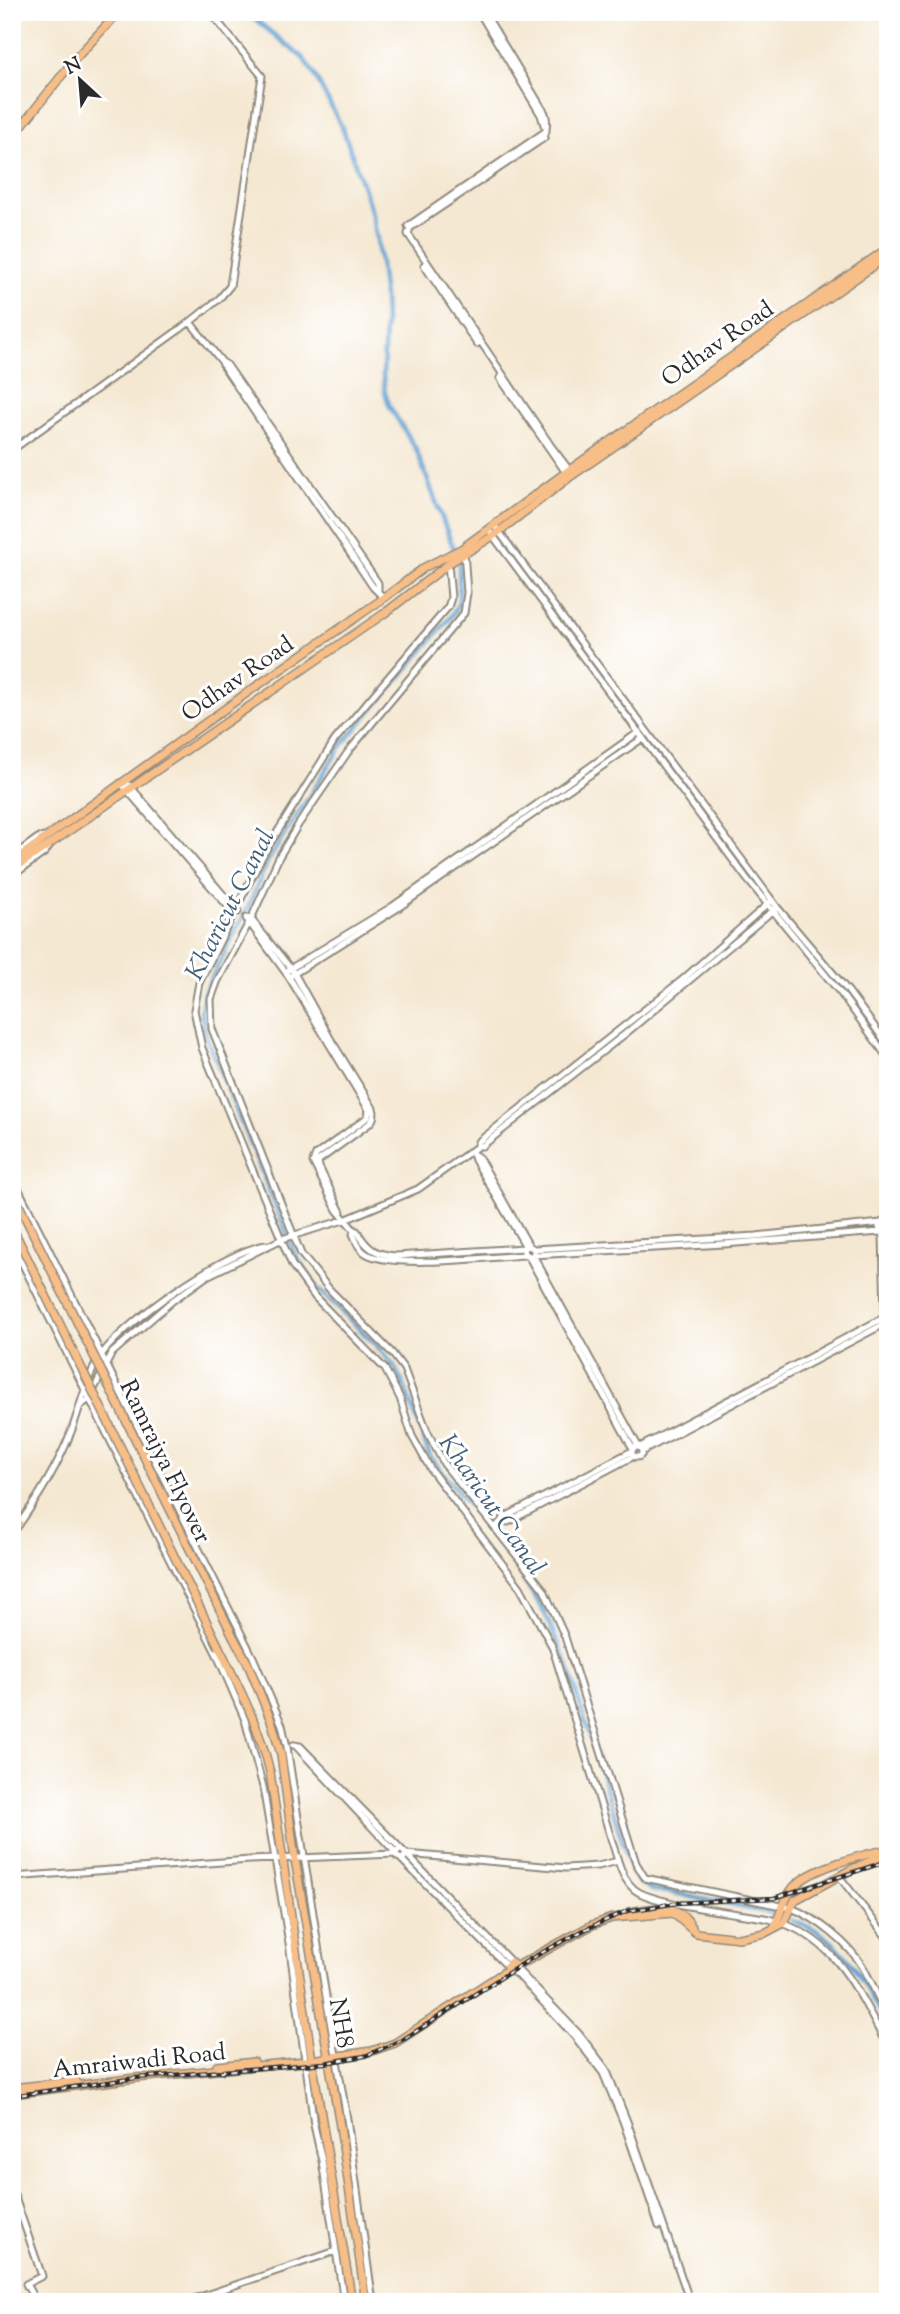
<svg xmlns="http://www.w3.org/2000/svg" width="900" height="2314" font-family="'Sorts Mill Goudy',serif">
	<rect width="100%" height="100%" fill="#fff"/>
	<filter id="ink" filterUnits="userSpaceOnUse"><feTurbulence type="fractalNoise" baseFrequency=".0143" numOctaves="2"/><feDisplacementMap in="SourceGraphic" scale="14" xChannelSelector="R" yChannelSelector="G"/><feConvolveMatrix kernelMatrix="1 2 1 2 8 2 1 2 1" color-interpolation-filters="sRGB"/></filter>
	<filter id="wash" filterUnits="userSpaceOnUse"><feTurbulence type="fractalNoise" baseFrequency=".00686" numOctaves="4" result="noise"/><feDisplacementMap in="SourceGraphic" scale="28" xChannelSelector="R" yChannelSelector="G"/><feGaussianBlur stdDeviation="1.57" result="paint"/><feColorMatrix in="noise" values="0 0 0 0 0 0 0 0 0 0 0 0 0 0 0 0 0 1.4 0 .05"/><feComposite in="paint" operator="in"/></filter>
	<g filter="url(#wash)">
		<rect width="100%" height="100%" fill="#f5e8d2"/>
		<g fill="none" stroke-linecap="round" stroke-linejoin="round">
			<path stroke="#5ea1d2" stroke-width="4.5" d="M246,12L303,58L314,74L343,129L371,210L377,239L384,298L385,322L383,376L385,393L390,407L416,449L459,563V602L451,617L341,746L268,861L248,907L204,993L201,1012L207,1039L295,1254L318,1289L374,1343L394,1366L404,1385L430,1456L513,1561L545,1614L569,1669L632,1872L639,1882L652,1890L669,1892L774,1914
				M791,1920C799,1924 809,1926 817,1931C852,1953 869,1992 888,2028"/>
		</g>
	</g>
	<g filter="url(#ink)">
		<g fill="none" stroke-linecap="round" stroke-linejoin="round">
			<g stroke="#908a7e" stroke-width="9">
				<path id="minor" d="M479,12L541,115L544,125
					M484,12L545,113C548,122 547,129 544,138L410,228L408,234L551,446L570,471
					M408,226L546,131
					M424,265L477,344
					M190,322L222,362L227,365L378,583V590
					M222,362L224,367L373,587L384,598
					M500,378L567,474
					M12,450L190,322L219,299L230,286L262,76L210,12
					M494,525L777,907L848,991L888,1045
					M491,533L747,879L842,995L888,1058
					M464,551L467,593L464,613L348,752L298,825L279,857L251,919L218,980L211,999L212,1029L301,1254L330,1290L392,1353L404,1369L427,1431L444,1464L544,1590L565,1637L636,1863L645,1878L791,1908C817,1918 848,1943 863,1967C872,1983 879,2000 888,2017
					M448,563L451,598L448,607L335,740L263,855L199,983L194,1010L202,1048L292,1265L315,1297L385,1369L400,1398L412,1436L431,1470L520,1587L552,1646L618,1861C621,1871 626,1882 634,1889C652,1905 741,1913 769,1919C837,1936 858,1992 888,2047
					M121,783L233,912H238L129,785
					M12,857L38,838L45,837
					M12,876L44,853L49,847
					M288,970L393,906L639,732
					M292,975L395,910L643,738
					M369,1110L368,1117L316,1155L313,1162L337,1210L354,1230L357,1231C367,1249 375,1254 396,1256L524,1248
					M478,1146V1142L682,980L770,902
					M472,1151L475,1160L526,1247
					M475,1155L479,1158L529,1246
					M12,1176L253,1657L282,1725L287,1747L327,2003L347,2119L373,2302
					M341,1212L319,1167L318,1161L370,1123C374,1119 375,1115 373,1108L330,1038L294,973L251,919L246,918L289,977L369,1110L374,1112
					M888,1222H882L879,1227L881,1232H888
					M354,1230L353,1234C356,1240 358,1248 364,1252C384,1270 494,1257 524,1255
					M12,1243L217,1655L245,1720L263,1787L289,1943L314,2125L322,2161L344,2302
					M534,1249V1253L531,1257L524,1253V1248L529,1246L534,1249L756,1236L881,1223
					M529,1257L633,1449
					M80,1406L89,1399L112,1353L172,1301L207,1276L282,1239L347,1219L418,1189L478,1146H482L625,1034L777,907
					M638,1446L533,1255L724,1244L881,1232
					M632 1452a5 5 0 1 1 10 0a5 5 0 1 1-10 0Z
					M640,1447L885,1317L883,1233
					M643,1451L888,1322
					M504,1521L508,1522L634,1456
					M495,1528L505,1517L632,1451
					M12,1534C35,1503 57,1468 71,1432C81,1407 85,1380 100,1357C121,1324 226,1250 266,1245
					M293,1745L300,1746L401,1849
					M295,1745L396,1853L397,1857L403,1859L406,1854L401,1849L396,1853
					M406,1854L566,1868L598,1866L618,1861
					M406,1854L511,1962
					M401,1859L507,1966
					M839,1876L888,1939
					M12,1877L250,1860L395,1854
					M514,1966L579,2034L606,2069L628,2124L690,2302
					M509,1969L520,1977L575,2037L603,2073L623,2121L659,2226
					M12,2189L42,2276L26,2284L36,2302
					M185,2302L336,2251"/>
			</g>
			<g stroke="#908a7e" stroke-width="10">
				<path id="major" d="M12,138L74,60L119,12
					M12,862L251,690L384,598L425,567L461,549L569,470L888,248
					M12,870L385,613L451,562L493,536L570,477L888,256
					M12,1511L19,1524
					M234,1638L248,1664L272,1723L281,1755L295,1859L339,2120L366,2302
					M219,1647C239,1687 260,1728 270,1772L312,2060L352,2302
					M629,1912C655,1908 677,1900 692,1927
					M774,1928C780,1915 784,1899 793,1888C809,1868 863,1855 888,1849
					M514,1966L511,1962L507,1966L512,1969L592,1925L612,1918L673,1913L696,1933L739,1938L765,1933L784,1923L795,1900L852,1869L873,1860L888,1857
					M217,2066L254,2062
					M12,2088L76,2081
					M12,2094L136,2078L305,2061L372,2051L395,2043L509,1969"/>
			</g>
			<use href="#minor" stroke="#fff" stroke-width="5"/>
			<use href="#major" stroke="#f7be88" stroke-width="7"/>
			<g stroke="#2b2b2b" stroke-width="4.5">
				<path id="rail" d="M12,2096L136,2078L324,2063L365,2056L404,2039L532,1958L586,1929L627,1911L677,1903L774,1898L888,1861"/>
			</g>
			<use href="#rail" stroke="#fff" stroke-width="2" stroke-dasharray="5" stroke-linecap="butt"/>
			<g stroke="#908a7e" stroke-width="10" stroke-linecap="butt">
				<path id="major-bridge" d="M12,1191L234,1638
					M12,1227L219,1647"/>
			</g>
			<use href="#major-bridge" stroke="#f7be88" stroke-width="7"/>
		</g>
	</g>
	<g text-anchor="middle" stroke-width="6" stroke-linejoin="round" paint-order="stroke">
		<g font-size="24" fill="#2b2b2b" stroke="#fff">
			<text transform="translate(717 343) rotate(-35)" y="8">Odhav Road</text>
			<text transform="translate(237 678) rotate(-35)" y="8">Odhav Road</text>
			<text transform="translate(166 1461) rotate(64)" y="8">Ramrajya Flyover</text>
			<text transform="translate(342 2023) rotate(80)" y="8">NH8</text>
			<text transform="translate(139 2060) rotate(-6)" y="8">Amraiwadi Road</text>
		</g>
		<g font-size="26" font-style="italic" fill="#426076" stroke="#fff">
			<text transform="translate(229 904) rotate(-63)" y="9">Kharicut Canal</text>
			<text transform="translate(493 1504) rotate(55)" y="9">Kharicut Canal</text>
		</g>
	</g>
	<rect width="900" height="2314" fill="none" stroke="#fff" stroke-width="42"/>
	<g transform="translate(80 80) rotate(334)" stroke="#ffffff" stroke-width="5" paint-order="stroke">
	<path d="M0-5L12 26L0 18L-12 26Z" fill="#2b2b2b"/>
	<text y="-10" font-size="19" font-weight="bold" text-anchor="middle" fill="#2b2b2b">N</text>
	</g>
</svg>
